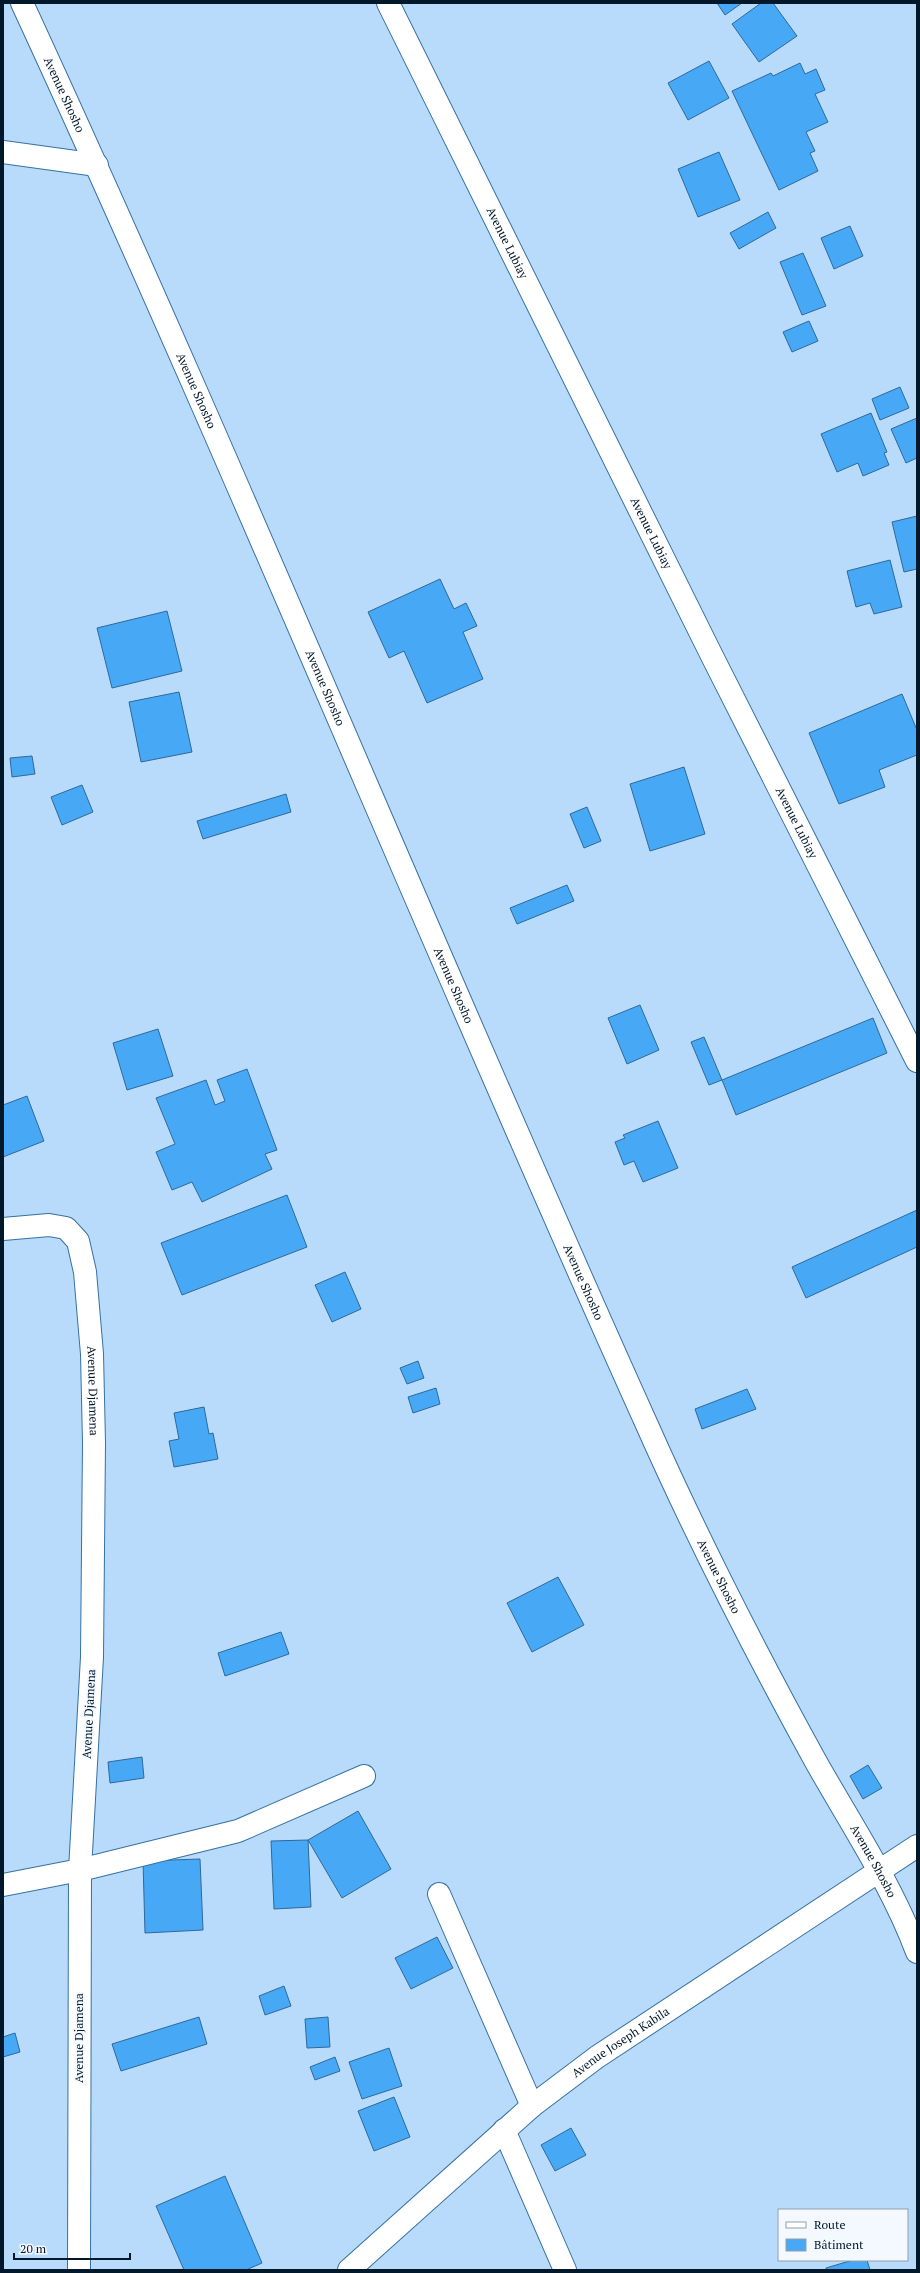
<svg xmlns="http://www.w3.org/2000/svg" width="920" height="2273" font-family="'PT Serif',serif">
	<rect width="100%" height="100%" fill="#b8dbfc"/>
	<path fill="#47a8f6" stroke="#2e699a" d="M717,3H742L725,15Z
		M761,3H773L797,36L759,62L732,24Z
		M709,61L729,98L688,120L668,83Z
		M800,63L805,74L816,69L825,90L815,94L828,122L806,132L815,151L810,153L818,171L779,190L732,91L771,73L773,76Z
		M719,152L740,200L698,217L678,169Z
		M768,212L776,228L739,249L730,233Z
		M850,226L863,256L834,269L821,238Z
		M803,253L826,306L802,315L780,262Z
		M809,321L818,341L792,352L783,332Z
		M900,387L909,408L880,420L872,399Z
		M871,413L887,452L884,453L889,465L863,476L858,463L837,472L821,434Z
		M917,418V458L906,463L891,429Z
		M917,516V569L904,572L892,522Z
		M890,560L902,607L874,614L870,603L856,607L847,571Z
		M440,579L454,609L466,603L477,626L463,632L483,679L427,703L404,651L389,658L368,612Z
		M167,611L182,671L112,688L97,628Z
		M179,692L192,752L141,762L129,702Z
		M902,694L917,730V755L879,770L885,787L839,804L809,733Z
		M32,756L35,774L12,777L10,758Z
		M684,767L705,834L650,851L630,784Z
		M82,785L93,812L62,825L51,797Z
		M286,794L291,812L203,839L197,821Z
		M587,807L601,841L584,848L570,814Z
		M567,885L574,901L517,924L510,908Z
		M640,1005L659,1050L627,1064L608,1018Z
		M873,1018L887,1053L736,1115L722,1080Z
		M158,1029L173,1076L127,1090L113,1043Z
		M704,1037L722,1080L709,1085L691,1042Z
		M247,1069L277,1150L265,1154L272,1169L202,1202L192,1182L172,1190L156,1152L175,1144L156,1098L206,1080L215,1105L225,1101L217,1080Z
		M27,1096L44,1141L3,1157V1105Z
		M658,1121L678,1168L643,1182L634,1161L624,1165L615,1142L625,1138L623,1135Z
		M287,1195L307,1247L182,1295L161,1243Z
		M917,1210V1247L806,1298L792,1267Z
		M345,1272L361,1309L332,1322L315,1285Z
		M418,1361L424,1378L407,1384L400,1368Z
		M436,1388L440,1404L413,1413L408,1397Z
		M747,1389L756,1409L702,1429L695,1409Z
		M204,1407L209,1434L213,1433L218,1459L174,1467L169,1441L179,1439L174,1413Z
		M558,1577L584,1625L532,1652L507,1603Z
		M281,1632L289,1654L225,1676L218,1653Z
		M142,1757L144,1778L110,1783L108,1762Z
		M868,1765L882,1788L863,1799L850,1776Z
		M358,1811L391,1869L342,1898L308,1840Z
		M308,1840L311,1907L274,1909L271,1841Z
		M200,1859L203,1930L145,1933L143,1861Z
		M437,1937L453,1968L411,1989L395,1958Z
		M284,1986L291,2006L265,2015L259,1996Z
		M199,2017L207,2044L121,2071L112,2044Z
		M328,2017L330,2047L307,2048L305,2019Z
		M15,2033L20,2052L3,2057V2037Z
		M389,2048L402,2086L362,2099L349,2062Z
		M335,2057L340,2071L315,2080L310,2067Z
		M394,2097L410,2137L374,2151L358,2111Z
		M571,2128L586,2155L555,2171L541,2145Z
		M225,2176L262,2263L246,2270H184L156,2206Z
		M853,2260H867L870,2270H826V2268Z"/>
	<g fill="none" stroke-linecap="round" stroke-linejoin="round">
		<g stroke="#3671a2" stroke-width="24">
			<g id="street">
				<path id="s1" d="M22,3C239,473 434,953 647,1425C698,1540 755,1651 816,1762C851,1824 892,1885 917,1952"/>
				<path id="s2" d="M388,3L712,656L917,1061"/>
				<path d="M3,152L97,165"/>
				<path id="s3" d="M3,1229L49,1225L66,1228L78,1241L85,1272L92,1354L94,1443L92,1657L80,1870L79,2270"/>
				<path d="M3,1885L80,1870L238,1831L364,1776"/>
				<path d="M439,1894L532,2106"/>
				<path d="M504,2130L565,2270"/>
				<path id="s4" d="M349,2270L532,2106L597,2057L917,1846"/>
			</g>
		</g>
		<use href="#street" stroke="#fff" stroke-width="22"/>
	</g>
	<g text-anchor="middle" stroke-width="3.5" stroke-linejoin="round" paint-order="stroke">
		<g font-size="12" fill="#01172a" stroke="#f3f9fe">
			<text dy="4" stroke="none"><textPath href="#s1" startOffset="101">Avenue Shosho</textPath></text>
			<text dy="4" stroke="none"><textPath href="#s2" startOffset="268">Avenue Lubiay</textPath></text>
			<text dy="4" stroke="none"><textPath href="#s1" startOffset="425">Avenue Shosho</textPath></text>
			<text dy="4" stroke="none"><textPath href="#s2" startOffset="592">Avenue Lubiay</textPath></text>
			<text dy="4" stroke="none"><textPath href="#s1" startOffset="749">Avenue Shosho</textPath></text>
			<text dy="4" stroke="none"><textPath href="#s2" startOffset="916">Avenue Lubiay</textPath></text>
			<text dy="4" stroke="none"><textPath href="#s1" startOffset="1073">Avenue Shosho</textPath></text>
			<text dy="4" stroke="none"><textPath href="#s1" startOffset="1397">Avenue Shosho</textPath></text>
			<text dy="4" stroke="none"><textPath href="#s3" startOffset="232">Avenue Djamena</textPath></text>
			<text dy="4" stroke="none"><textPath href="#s1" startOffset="1721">Avenue Shosho</textPath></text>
			<text transform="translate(89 1714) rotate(-87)" y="4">Avenue Djamena</text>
			<text dy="4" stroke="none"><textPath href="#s1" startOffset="2045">Avenue Shosho</textPath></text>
			<text transform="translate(79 2038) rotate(-90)" y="4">Avenue Djamena</text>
			<text dy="4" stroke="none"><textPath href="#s4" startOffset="355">Avenue Joseph Kabila</textPath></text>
		</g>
	</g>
	<rect width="920" height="2273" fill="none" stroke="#01172a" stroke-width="8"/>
	<rect x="778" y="2209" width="130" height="52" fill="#f3f9fe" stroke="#929fa9"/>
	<rect x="786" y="2222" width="20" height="6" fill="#ffffff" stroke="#929fa9"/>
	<text x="814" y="2229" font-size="12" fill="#01172a">Route</text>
	<rect x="786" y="2239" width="20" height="12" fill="#47a8f6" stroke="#929fa9"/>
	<text x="814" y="2249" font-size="12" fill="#01172a">Bâtiment</text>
	<path d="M14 2253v6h116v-6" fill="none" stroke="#01172a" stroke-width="2"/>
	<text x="20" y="2253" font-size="12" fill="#01172a" stroke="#f3f9fe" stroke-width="3" paint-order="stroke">20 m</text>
</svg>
